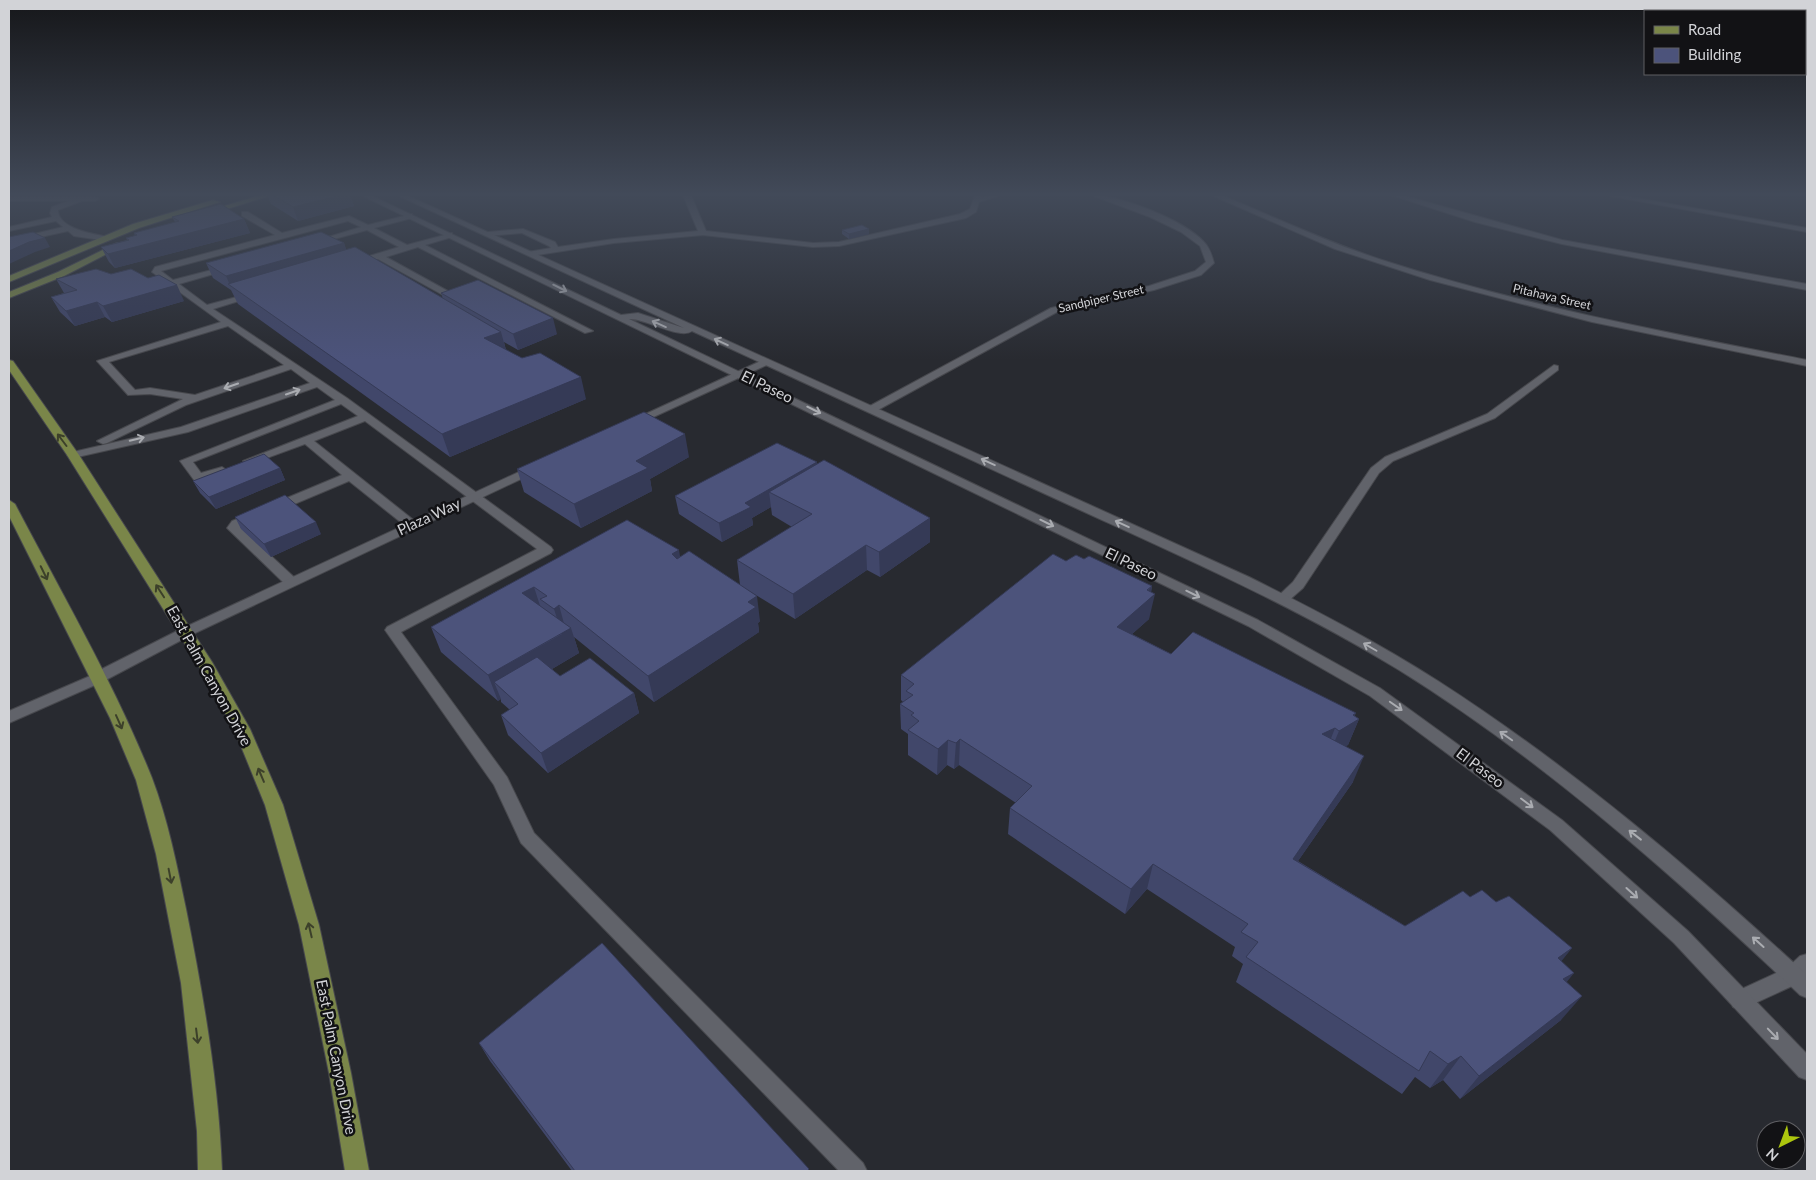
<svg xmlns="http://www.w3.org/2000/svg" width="1816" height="1180" font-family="Lato,sans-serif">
	<rect width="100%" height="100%" fill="#282a30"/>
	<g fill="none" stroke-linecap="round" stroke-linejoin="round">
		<g stroke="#47484d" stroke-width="2">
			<path id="service" d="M683,195H691L706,231L813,243L839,242L960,214L970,209L975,195H981V197L1001,195L979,202L976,212L966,218L839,246L813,247L703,235L614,243L531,256L527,254L528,252L551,248L549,246L522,233L488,236L484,234L488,232L523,229L555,242L558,247L614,239L698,231Z
				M1091,195C1120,195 1184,220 1204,242C1210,248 1212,256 1214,263L1201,275L1154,290L1057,312L876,411H868V407L1051,308L1149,286L1195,271L1206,262L1200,246L1181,232L1150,217Z
				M79,197L83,199L82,201L58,210C58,229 94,234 108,237V241L74,236L68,231L9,244V240L63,227L56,221L9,231V227L52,217L50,213L52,207Z
				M242,212H248L282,233L349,216L368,225L412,214V218L374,228L407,245L452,233V237L425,245L593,331L585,333L418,247L386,257L455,295L463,294V298L452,300L378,259L353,265V261L399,247L367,230L316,244L312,242L361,227L348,221L161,271L173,280L231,265V269L179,284L207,305L255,292V296L213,309L347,398L551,547L553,550L551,553L401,632L507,777L534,833L863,1163L867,1171H839L521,843L494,785L385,630L387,627L537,549L365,421L314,441L416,522L418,525L416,528H408L349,481L278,511H270L268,508L270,505L342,475L305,444L253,463L249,464L243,461L358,416L341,404L193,462L201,473L222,467L228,471L226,474L198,481L194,480L180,461L335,400L317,387L188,432L73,458L67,455L73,452L181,427L310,383L291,369L186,405L107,443L103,444L97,441L183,399L150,394L128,395L97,361L221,322L152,272L155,267L275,235L242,216ZM228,326L284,365L195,395L150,388L135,390L109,362Z
				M1554,365L1558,366V370L1495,418L1393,461L1379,473L1303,588L1287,602H1277L1275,599L1293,582L1371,468L1385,457L1487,414Z
				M254,512L260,516L258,519L240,527L296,579L298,582L296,585H286L227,528L232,521Z
				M97,673L102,674L105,678L102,682L9,723V711Z
				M1807,954V976L1801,982L1740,1010L1733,1007L1730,1000L1733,993L1787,968L1800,956Z"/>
		</g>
		<g stroke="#47484d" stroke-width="2">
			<path id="minor" d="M1211,195H1221C1274,217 1327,242 1382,260C1521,305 1664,332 1807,360V366L1592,322L1430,280L1335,249Z
				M1391,195H1402L1562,240L1807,284V290L1562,244L1475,222Z
				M1605,195H1620L1807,228V232Z
				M9,197H95L99,199L95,201H9Z
				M765,359L769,360V364L636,425H628L626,423Z
				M536,464L542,468L540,470L191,635L102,682H92L89,678L92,674L181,629Z"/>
		</g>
		<g stroke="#47484d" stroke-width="2">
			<path id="tertiary" d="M361,195H370L621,315L638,313L684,328L397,195H406L1249,577C1313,609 1377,642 1438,681C1570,766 1691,868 1807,975V998L1800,995C1675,877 1545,761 1399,670C1296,607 1187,559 1078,509C949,450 820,390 692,331C680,340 645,318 629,319L1258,620L1380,688L1562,820L1688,931L1807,1054V1080L1799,1077L1674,943L1550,830L1370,696L1248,626Z"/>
		</g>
		<g stroke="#47484d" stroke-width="2">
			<path id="primary" d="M261,195H272L211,214L204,212Z
				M213,200L220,202L139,228L9,282V276L133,224Z
				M117,243L124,245L64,276L9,298V292L58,272Z
				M9,360L13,361L79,455L212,662L250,729L283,805L319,925L351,1073L369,1171H345L329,1073L299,925L265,805L234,729L200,668L67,455L9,370Z
				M9,500L15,504C62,594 114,683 152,778C168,820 177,866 186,909C203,994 219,1085 222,1171H198L197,1131L181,983L156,854L136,780L110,718L9,516Z"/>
		</g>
		<use href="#service" fill="#61636a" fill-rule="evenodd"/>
		<use href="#minor" fill="#61636a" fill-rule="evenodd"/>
		<use href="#tertiary" fill="#61636a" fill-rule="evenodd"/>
		<use href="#primary" fill="#7a8649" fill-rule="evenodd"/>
	</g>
	<path fill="#41476a" d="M267,195H350L354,206L298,221L271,204Z
		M172,217L244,219L250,233L115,268L109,262L101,247L127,240L126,238L135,236L134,233L175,222Z
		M842,230L869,234L849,239L842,234Z
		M344,243L346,250L443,299L441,293L557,334L518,350L504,342L506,350L586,399L450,457L238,304L231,290L213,278L206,263Z
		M56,279L184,301L112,322L105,317L75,326L60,312L51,297L64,293Z
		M689,457L650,479L652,491L581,528L524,492L517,469Z
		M817,464L930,542L880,577L867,570L795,619L741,586L760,621L758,623L759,632L654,702L574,637L579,653L552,669L560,676L634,693L639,713L548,773L508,735L501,715L510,710L501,702V699L498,701L441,652L431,627L627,520L680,557L740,585L737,560L792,527L772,515L771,507L752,518L753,525L722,542L679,514L675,496Z
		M280,468L285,480L216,509L200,493L193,481Z
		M235,517L321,534L271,557L241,529Z
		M1084,559L1152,586L1151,592L1149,619L1132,634L1171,654L1355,716L1359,719L1348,745L1345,746L1353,782L1298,861L1405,926L1470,897L1561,961L1566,982L1561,1020L1460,1099L1443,1080L1430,1088L1415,1077L1402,1094L1236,982L1243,964L1232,956L1235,947L1147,889L1125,914L1008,834L1010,808L1016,803L959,765L954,769L947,765L937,775L908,755V734L901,729L900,704L903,702L901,700V675L1066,561Z
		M479,1043L809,1171H572L490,1061Z"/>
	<path fill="#353a56" d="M341,195H350L354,206L298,221L293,207Z
		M244,219L250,233L115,268L108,254Z
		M869,229V234L849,239V234Z
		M45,238L50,247L35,252L9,264V251L29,242Z
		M344,243L349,257L230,285L226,276Z
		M177,285L184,301L112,322L103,306Z
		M97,302L105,317L75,326L66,311Z
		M553,318L557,334L518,350L513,334Z
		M501,332L507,354L484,338Z
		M581,377L586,399L450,457L442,434Z
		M685,434L689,457L650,479L652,491L581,528L574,504L636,461Z
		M817,462L818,480L769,492L771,507L752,518L753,525L722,542L719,523L745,503Z
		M280,468L285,480L216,509L209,497Z
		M930,518V542L880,577L879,552Z
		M316,522L321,534L271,557L264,544Z
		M866,545L867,570L795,619L793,594Z
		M679,550L683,574L672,554Z
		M1152,586L1150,599L1155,594L1149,619L1112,652L1117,627Z
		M534,587L542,612L522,593Z
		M757,596L760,621L758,623L759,632L654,702L648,676L748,602Z
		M559,605L566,631L571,628L579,653L508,695L494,682L501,699L498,701L488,675L562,634L554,609Z
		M634,693L639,713L548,773L541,753Z
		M1356,713L1352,723L1359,719L1348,745L1328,757L1339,731L1353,715Z
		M1335,728L1325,754L1322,734Z
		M960,739L959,765L954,769L956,743Z
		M948,740L947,765L937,775L938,749Z
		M1364,756L1353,782L1282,884L1293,859Z
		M1153,864L1147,889L1125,914L1131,889Z
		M1572,948L1552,973L1558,958Z
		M1574,973L1554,998L1563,979Z
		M1582,996L1561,1020L1460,1099L1479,1076Z
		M1461,1056L1443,1080L1430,1088L1448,1064Z"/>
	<path fill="#4c537b" stroke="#353a56" d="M273,195H341L293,207Z
		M221,204L244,219L108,254L101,247L129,240L126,238L137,235L134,233L179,221L172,217Z
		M862,225L869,229L849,234L842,230Z
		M33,232L45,238L29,242L9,251V237Z
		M321,232L344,243L226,276L206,263Z
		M355,247L501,332L484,338L522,358L540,353L581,377L442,434L228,284Z
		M96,269L111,274L131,269L148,278L159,275L177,285L103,306L97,302L66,311L51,297L77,290L56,279Z
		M478,280L553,318L513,334L441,293Z
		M644,412L685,434L636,461L648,468L574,504L517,469Z
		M777,443L817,462L745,503L751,507L719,523L675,496Z
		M264,454L280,468L209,497L193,481Z
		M824,460L930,518L879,552L866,545L793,594L737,560L812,514L769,492Z
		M285,495L316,522L264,544L235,517Z
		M627,520L679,550L672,554L677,559L689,551L757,596L748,602L756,607L648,676L559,605L554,609L540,599L547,596L534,587L522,593L571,628L488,675L431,627Z
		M1053,554L1066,561L1076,555L1084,559L1089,556L1152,586L1147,590L1155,594L1117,627L1171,654L1193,632L1356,713L1353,715L1359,719L1339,731L1335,728L1322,734L1364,756L1293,859L1405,926L1463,891L1470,897L1482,890L1496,902L1509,896L1572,948L1558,958L1574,973L1563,979L1582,996L1479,1076L1461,1056L1448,1064L1430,1051L1419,1071L1246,957L1258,942L1241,932L1248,924L1153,864L1131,889L1010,808L1032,786L960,739L956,743L948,740L938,749L908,730L919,721L911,715L914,713L900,704L913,695L906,691L914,684L901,675Z
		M537,657L560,676L590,658L634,693L541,753L501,715L518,704L494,682Z
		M602,943L809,1169L807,1171H575L479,1043Z"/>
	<defs><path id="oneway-shaft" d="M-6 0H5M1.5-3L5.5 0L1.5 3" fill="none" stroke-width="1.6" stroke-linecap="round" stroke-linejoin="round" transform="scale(1.25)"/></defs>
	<g stroke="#aaacb1">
		<use href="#oneway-shaft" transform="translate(560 288) rotate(26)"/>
		<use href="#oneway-shaft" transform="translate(659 324) rotate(-156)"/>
		<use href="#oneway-shaft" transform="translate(721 342) rotate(-155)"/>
		<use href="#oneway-shaft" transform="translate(231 386) rotate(161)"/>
		<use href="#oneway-shaft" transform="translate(293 392) rotate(-19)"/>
		<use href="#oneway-shaft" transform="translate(814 410) rotate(26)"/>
		<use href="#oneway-shaft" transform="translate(137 439) rotate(-14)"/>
		<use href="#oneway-shaft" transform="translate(988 462) rotate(-155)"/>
		<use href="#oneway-shaft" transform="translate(1047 523) rotate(26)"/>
		<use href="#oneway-shaft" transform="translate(1122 524) rotate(-155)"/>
		<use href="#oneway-shaft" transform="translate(1193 594) rotate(26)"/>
		<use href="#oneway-shaft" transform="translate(1370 647) rotate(-150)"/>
		<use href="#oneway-shaft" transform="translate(1396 706) rotate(35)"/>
		<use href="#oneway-shaft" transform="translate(1506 736) rotate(-145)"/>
		<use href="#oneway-shaft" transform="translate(1527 803) rotate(37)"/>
		<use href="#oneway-shaft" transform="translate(1635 835) rotate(-142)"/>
		<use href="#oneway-shaft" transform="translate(1632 893) rotate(42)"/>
		<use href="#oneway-shaft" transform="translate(1758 942) rotate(-138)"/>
		<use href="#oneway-shaft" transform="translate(1773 1034) rotate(46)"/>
	</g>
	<g stroke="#3c402a">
		<use href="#oneway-shaft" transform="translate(62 440) rotate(-127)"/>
		<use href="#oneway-shaft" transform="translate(44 573) rotate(64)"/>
		<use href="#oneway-shaft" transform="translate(160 591) rotate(-123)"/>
		<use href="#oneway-shaft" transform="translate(119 722) rotate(66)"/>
		<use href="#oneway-shaft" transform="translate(261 775) rotate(-113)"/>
		<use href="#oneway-shaft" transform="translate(170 876) rotate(79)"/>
		<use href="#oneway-shaft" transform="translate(310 930) rotate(-103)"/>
		<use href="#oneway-shaft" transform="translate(197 1036) rotate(83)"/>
	</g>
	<linearGradient id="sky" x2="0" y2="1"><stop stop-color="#16171a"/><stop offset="0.54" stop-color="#424a59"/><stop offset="1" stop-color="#424a59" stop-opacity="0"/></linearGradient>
	<rect width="1816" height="360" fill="url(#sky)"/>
	<g text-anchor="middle" stroke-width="5" stroke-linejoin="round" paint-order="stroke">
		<g font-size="12" fill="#d2d3d7" stroke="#121215">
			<text transform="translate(1552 297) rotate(13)" y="4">Pitahaya Street</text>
			<text transform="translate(1101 299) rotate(-13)" y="4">Sandpiper Street</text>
		</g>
		<g font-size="15" fill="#d2d3d7" stroke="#121215">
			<text transform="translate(767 387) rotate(26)" y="5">El Paseo</text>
			<text transform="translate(429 517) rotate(-25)" y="5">Plaza Way</text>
			<text transform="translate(1131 564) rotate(26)" y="5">El Paseo</text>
			<text transform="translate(209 676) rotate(61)" y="5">East Palm Canyon Drive</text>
			<text transform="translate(1480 768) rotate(37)" y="5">El Paseo</text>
			<text transform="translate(336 1057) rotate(79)" y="5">East Palm Canyon Drive</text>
		</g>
	</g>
	<rect width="1816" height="1180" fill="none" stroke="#d2d3d7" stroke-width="20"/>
	<rect x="1644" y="10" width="162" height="65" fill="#121215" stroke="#5f5f63"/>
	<rect x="1654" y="26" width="25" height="8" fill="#7a8649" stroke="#5f5f63"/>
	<text x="1688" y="35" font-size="15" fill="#d2d3d7">Road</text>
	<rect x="1654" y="48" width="25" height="15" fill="#4c537b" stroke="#5f5f63"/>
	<text x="1688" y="60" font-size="15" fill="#d2d3d7">Building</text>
	<g transform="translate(1781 1145) rotate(222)"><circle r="24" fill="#121215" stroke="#5f5f63"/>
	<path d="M0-4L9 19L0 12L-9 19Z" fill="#adc60e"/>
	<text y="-8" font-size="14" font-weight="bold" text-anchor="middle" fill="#d2d3d7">N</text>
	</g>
</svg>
